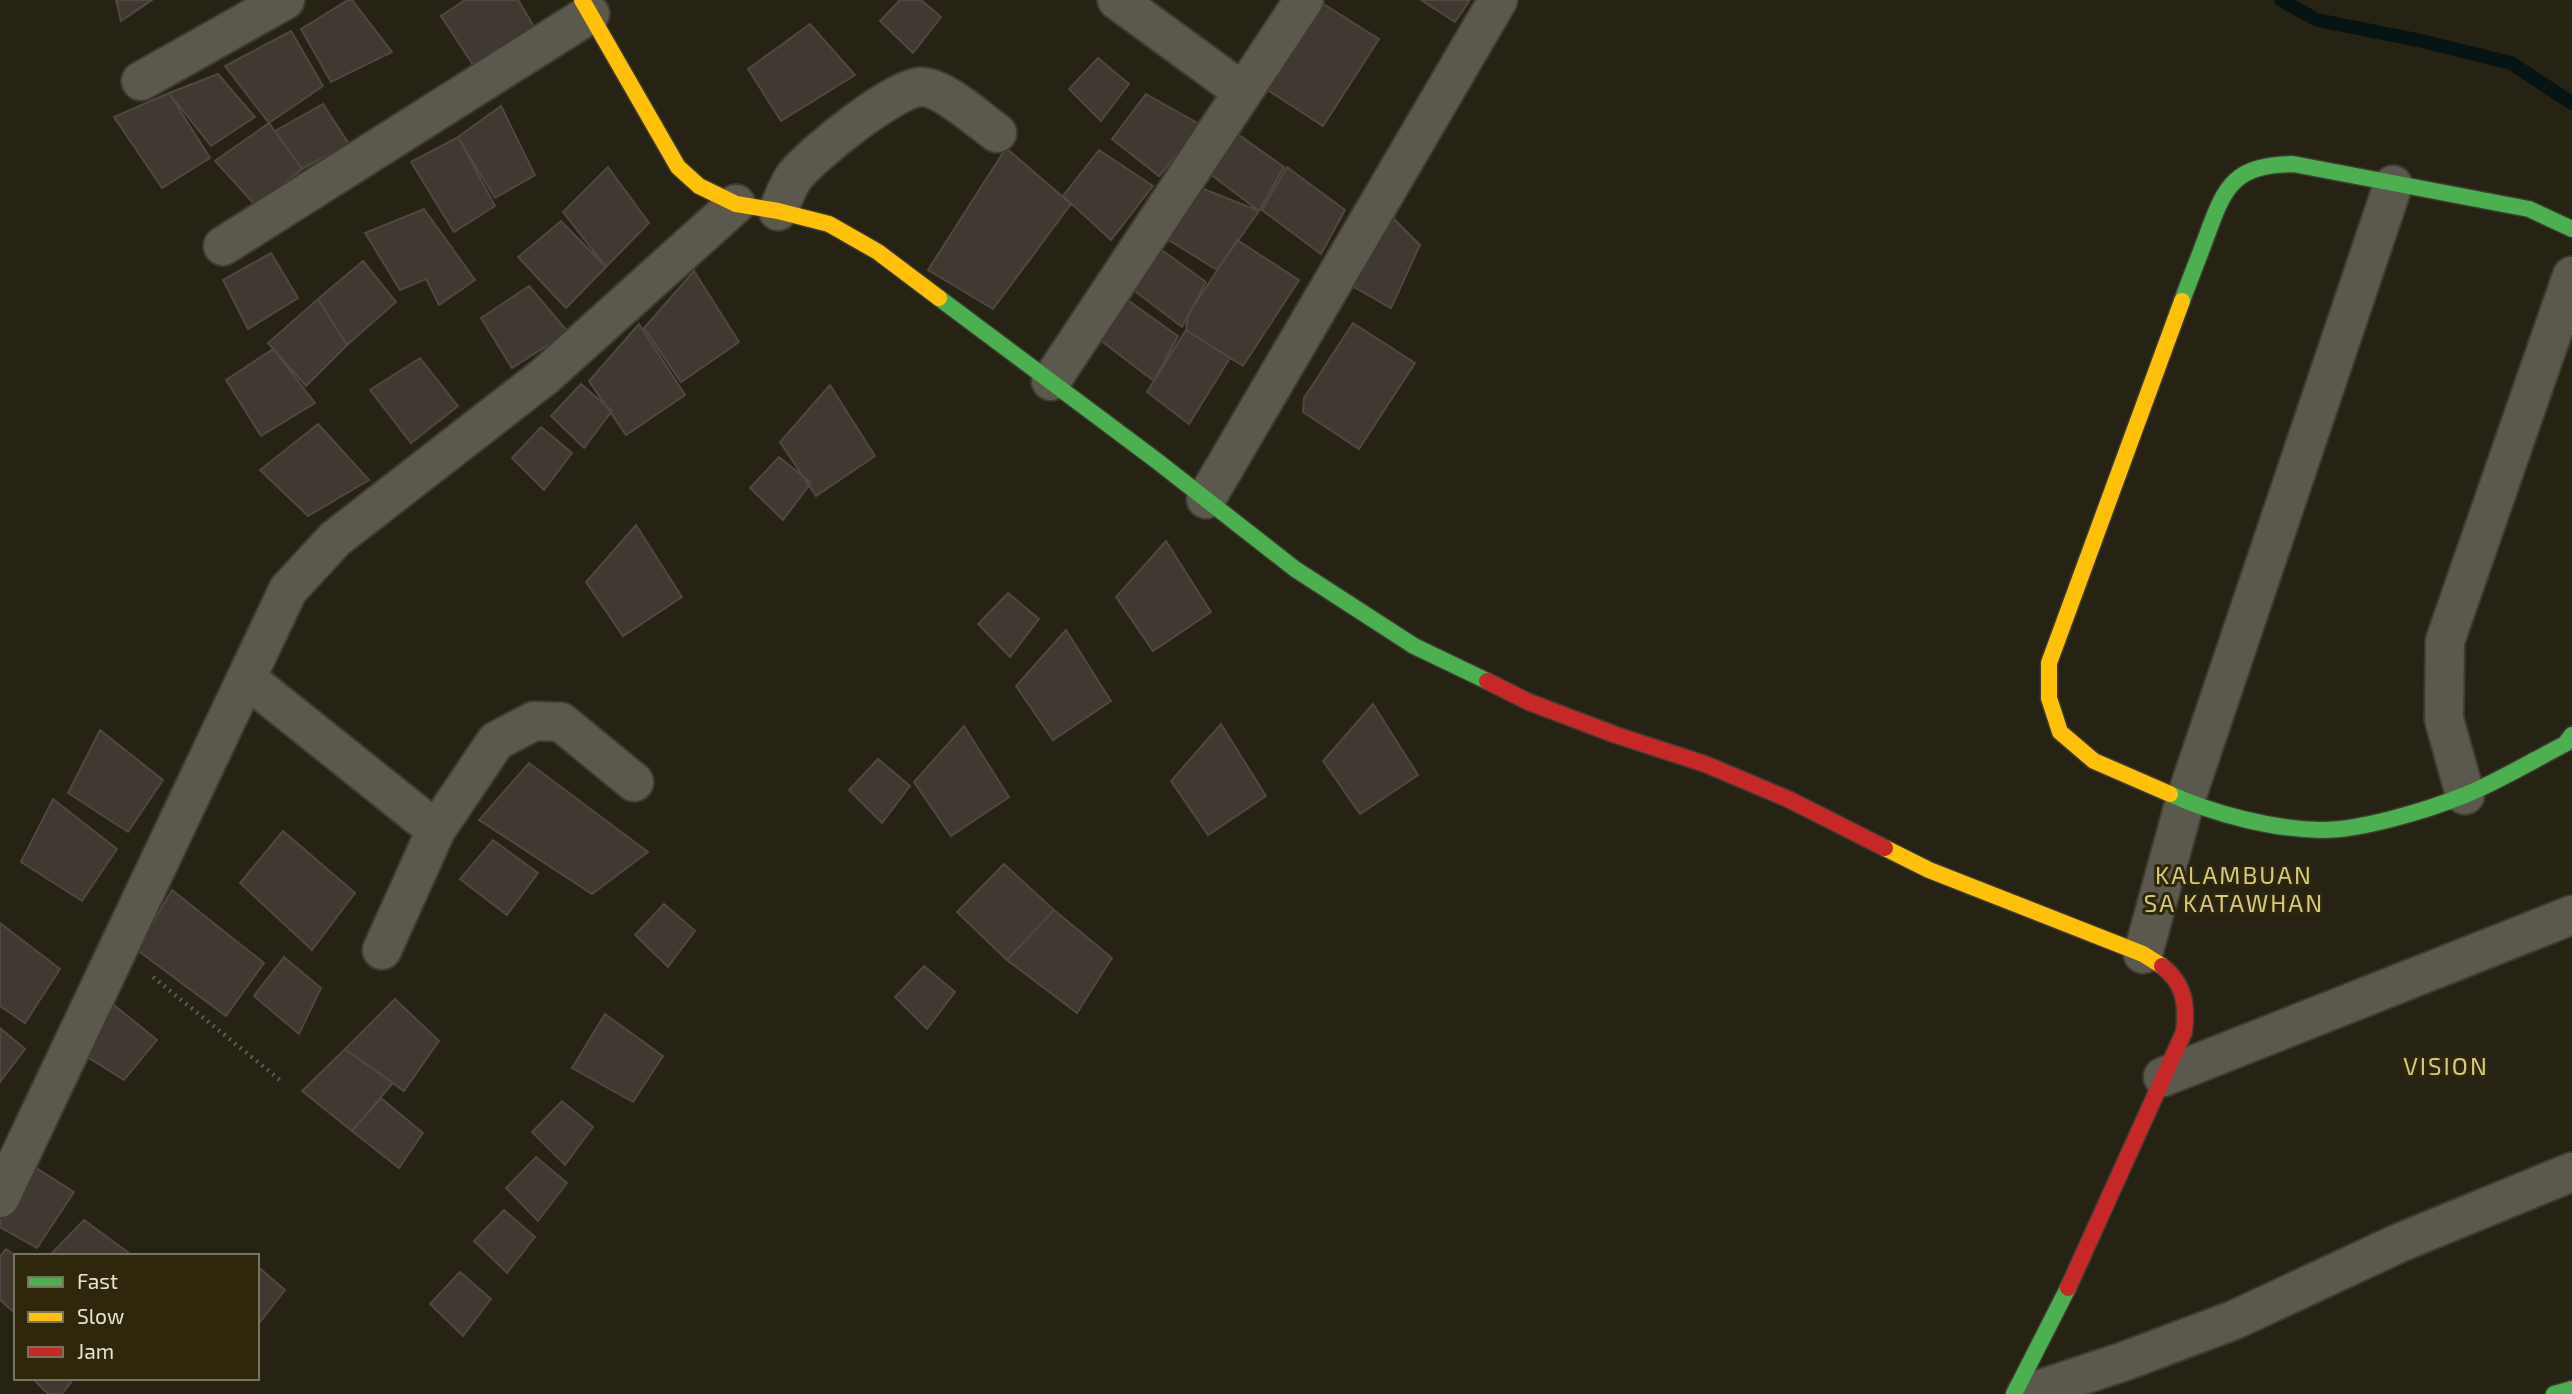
<svg xmlns="http://www.w3.org/2000/svg" width="2572" height="1394" font-family="'Exo 2',sans-serif">
	<rect width="100%" height="100%" fill="#262214"/>
	<g fill="none" stroke-linecap="round" stroke-linejoin="round">
		<path stroke="#071414" stroke-width="14" d="M2281,0L2317,20L2422,41L2511,63L2572,103"/>
	</g>
	<path fill="#403831" stroke="#504740" stroke-width="2" d="M116,0H152L121,21Z
		M348,0H352L392,52L331,82L301,29Z
		M465,0H518L538,33L477,71L441,16Z
		M900,0H921L941,17L913,53L880,21Z
		M1317,0L1379,39L1323,126L1266,89Z
		M1421,0H1470L1455,22Z
		M810,24L855,75L781,121L748,69Z
		M291,31L323,86L269,123L225,66Z
		M1098,58L1129,84L1101,121L1069,89Z
		M218,74L255,117L211,146L169,93Z
		M169,93L210,158L162,188L114,117Z
		M1146,94L1201,125L1159,176L1112,139Z
		M323,104L349,144L302,169L275,131Z
		M501,106L535,175L495,198L458,137Z
		M269,123L302,169L256,206L215,161Z
		M1225,125L1284,167L1259,211L1201,167Z
		M458,137L495,206L454,232L411,162Z
		M1006,148L1071,204L993,309L928,270Z
		M1099,150L1153,186L1111,240L1063,196Z
		M608,167L649,223L606,267L563,212Z
		M1287,167L1345,210L1321,254L1262,210Z
		M1201,188L1259,211L1217,270L1167,239Z
		M424,209L475,280L439,305L426,279L400,290L365,233Z
		M1389,214L1420,245L1391,308L1345,282Z
		M561,221L606,267L566,308L518,257Z
		M1148,240L1206,282L1182,327L1123,282Z
		M1237,240L1299,280L1243,366L1186,330L1188,315Z
		M271,253L298,298L248,329L223,280Z
		M363,261L396,302L347,345L318,299Z
		M694,271L739,342L681,382L644,328Z
		M529,286L568,332L512,368L481,318Z
		M1119,294L1178,336L1154,381L1096,337Z
		M318,299L347,345L306,386L268,343Z
		M1353,323L1415,363L1359,449L1303,412L1304,398Z
		M639,324L685,395L626,435L589,381Z
		M1186,330L1230,358L1189,424L1147,392Z
		M273,349L315,403L261,436L226,380Z
		M420,358L458,406L411,443L370,390Z
		M581,384L612,411L584,448L551,416Z
		M830,385L875,456L816,496L780,442Z
		M318,424L369,480L308,516L260,470Z
		M541,427L572,453L544,490L512,458Z
		M779,457L811,483L783,520L750,488Z
		M636,525L682,597L623,636L586,582Z
		M1166,541L1211,612L1153,651L1116,597Z
		M1008,593L1039,619L1010,657L978,624Z
		M1066,630L1111,701L1053,740L1016,686Z
		M1373,704L1418,775L1360,814L1323,761Z
		M1221,724L1266,796L1208,835L1171,781Z
		M964,726L1009,797L951,836L914,782Z
		M100,730L163,780L128,832L68,793Z
		M878,759L910,786L882,823L849,790Z
		M529,763L648,852L592,894L479,820Z
		M53,799L117,849L82,901L21,862Z
		M283,831L355,893L312,950L240,883Z
		M493,840L538,873L507,915L460,879Z
		M1004,864L1054,910L1007,960L957,912Z
		M172,890L264,963L226,1016L137,950Z
		M664,904L695,931L668,967L635,935Z
		M1054,910L1112,958L1077,1013L1007,960Z
		M0,923L60,969L25,1023L0,1006Z
		M284,957L321,988L299,1034L254,996Z
		M924,966L955,992L927,1029L895,997Z
		M395,999L439,1041L404,1091L345,1049Z
		M114,1005L157,1040L124,1080L84,1055Z
		M605,1014L663,1056L633,1102L572,1068Z
		M0,1028L25,1049L0,1082Z
		M345,1049L393,1083L352,1131L302,1091Z
		M381,1098L423,1133L399,1168L352,1131Z
		M562,1101L593,1127L565,1165L532,1132Z
		M536,1157L567,1183L538,1221L506,1188Z
		M22,1159L74,1192L37,1248L0,1227V1203Z
		M504,1210L535,1237L507,1273L474,1241Z
		M84,1220L133,1256H49Z
		M6,1249L16,1256V1314L0,1300V1257Z
		M257,1266L285,1290L257,1326Z
		M460,1272L491,1299L463,1336L430,1304Z
		M32,1378H74L62,1394H48Z"/>
	<g fill="none" stroke-linecap="round" stroke-linejoin="round">
		<g stroke="#3e3b31" stroke-width="42">
			<path id="street" d="M1117,0L1243,92
				M141,81L285,0
				M778,211C783,200 787,187 794,177C812,154 893,89 920,87C941,85 980,121 997,133
				M223,246L590,14
				M1051,381L1304,0
				M1206,499L1498,0
				M246,678L436,830L382,950
				M2465,795L2444,719L2445,641L2572,276
				M436,830L496,741L534,721L561,722L634,782
				M2143,954L2185,801L2393,185
				M2163,1077L2572,915
				M0,1198L288,590L335,539L545,376L736,204
				M2026,1394L2125,1361L2234,1320L2399,1243L2572,1172"/>
		</g>
		<g stroke="#3e3b31" stroke-width="19">
			<path id="fast" d="M939,298L1157,461L1295,569L1414,646L1487,681
				M2182,301C2190,279 2199,257 2207,235C2225,185 2235,165 2293,164L2529,209L2572,229
				M2170,794C2214,814 2272,829 2320,830C2359,831 2428,810 2465,795C2499,781 2532,761 2565,744L2572,735
				M2014,1394L2068,1288
				M2554,1394L2572,1389"/>
		</g>
		<g stroke="#3e3b31" stroke-width="19">
			<path id="slow" d="M582,0L678,167L699,186L736,204L778,211L829,224L878,252L939,298
				M2170,794L2094,761L2060,732L2049,698V663L2182,301
				M1885,848L1929,870L2143,954L2162,966"/>
		</g>
		<g stroke="#3e3b31" stroke-width="19">
			<path id="jam" d="M1487,681L1529,702L1616,735L1705,764L1788,799L1885,848
				M2068,1288L2184,1032C2187,1005 2185,984 2162,966"/>
		</g>
		<path stroke="#5d5a50" stroke-width="4.5" stroke-dasharray="2 5" stroke-linecap="butt" d="M153,977L280,1080"/>
		<use href="#street" stroke="#5b584e" stroke-width="38"/>
		<use href="#fast" stroke="#4caf50" stroke-width="16"/>
		<use href="#slow" stroke="#ffc107" stroke-width="16"/>
		<use href="#jam" stroke="#c62828" stroke-width="16"/>
	</g>
	<g text-anchor="middle" stroke-width="6" stroke-linejoin="round" paint-order="stroke">
		<g font-size="24" letter-spacing="2" fill="#d7ca7c" stroke="#2e270c">
			<text x="2234" y="884">KALAMBUAN<tspan x="2234" dy="28">SA KATAWHAN</tspan></text>
			<text x="2446" y="1075">VISION</text>
		</g>
	</g>
	<rect x="14" y="1254" width="245" height="126" fill="#2e270c" stroke="#78735c" stroke-width="2"/>
	<rect x="28" y="1277" width="35" height="10" fill="#4caf50" stroke="#78735c" stroke-width="2"/>
	<text x="77" y="1289" font-size="21" fill="#e8e4d4">Fast</text>
	<rect x="28" y="1312" width="35" height="10" fill="#ffc107" stroke="#78735c" stroke-width="2"/>
	<text x="77" y="1324" font-size="21" fill="#e8e4d4">Slow</text>
	<rect x="28" y="1347" width="35" height="10" fill="#c62828" stroke="#78735c" stroke-width="2"/>
	<text x="77" y="1359" font-size="21" fill="#e8e4d4">Jam</text>
</svg>
